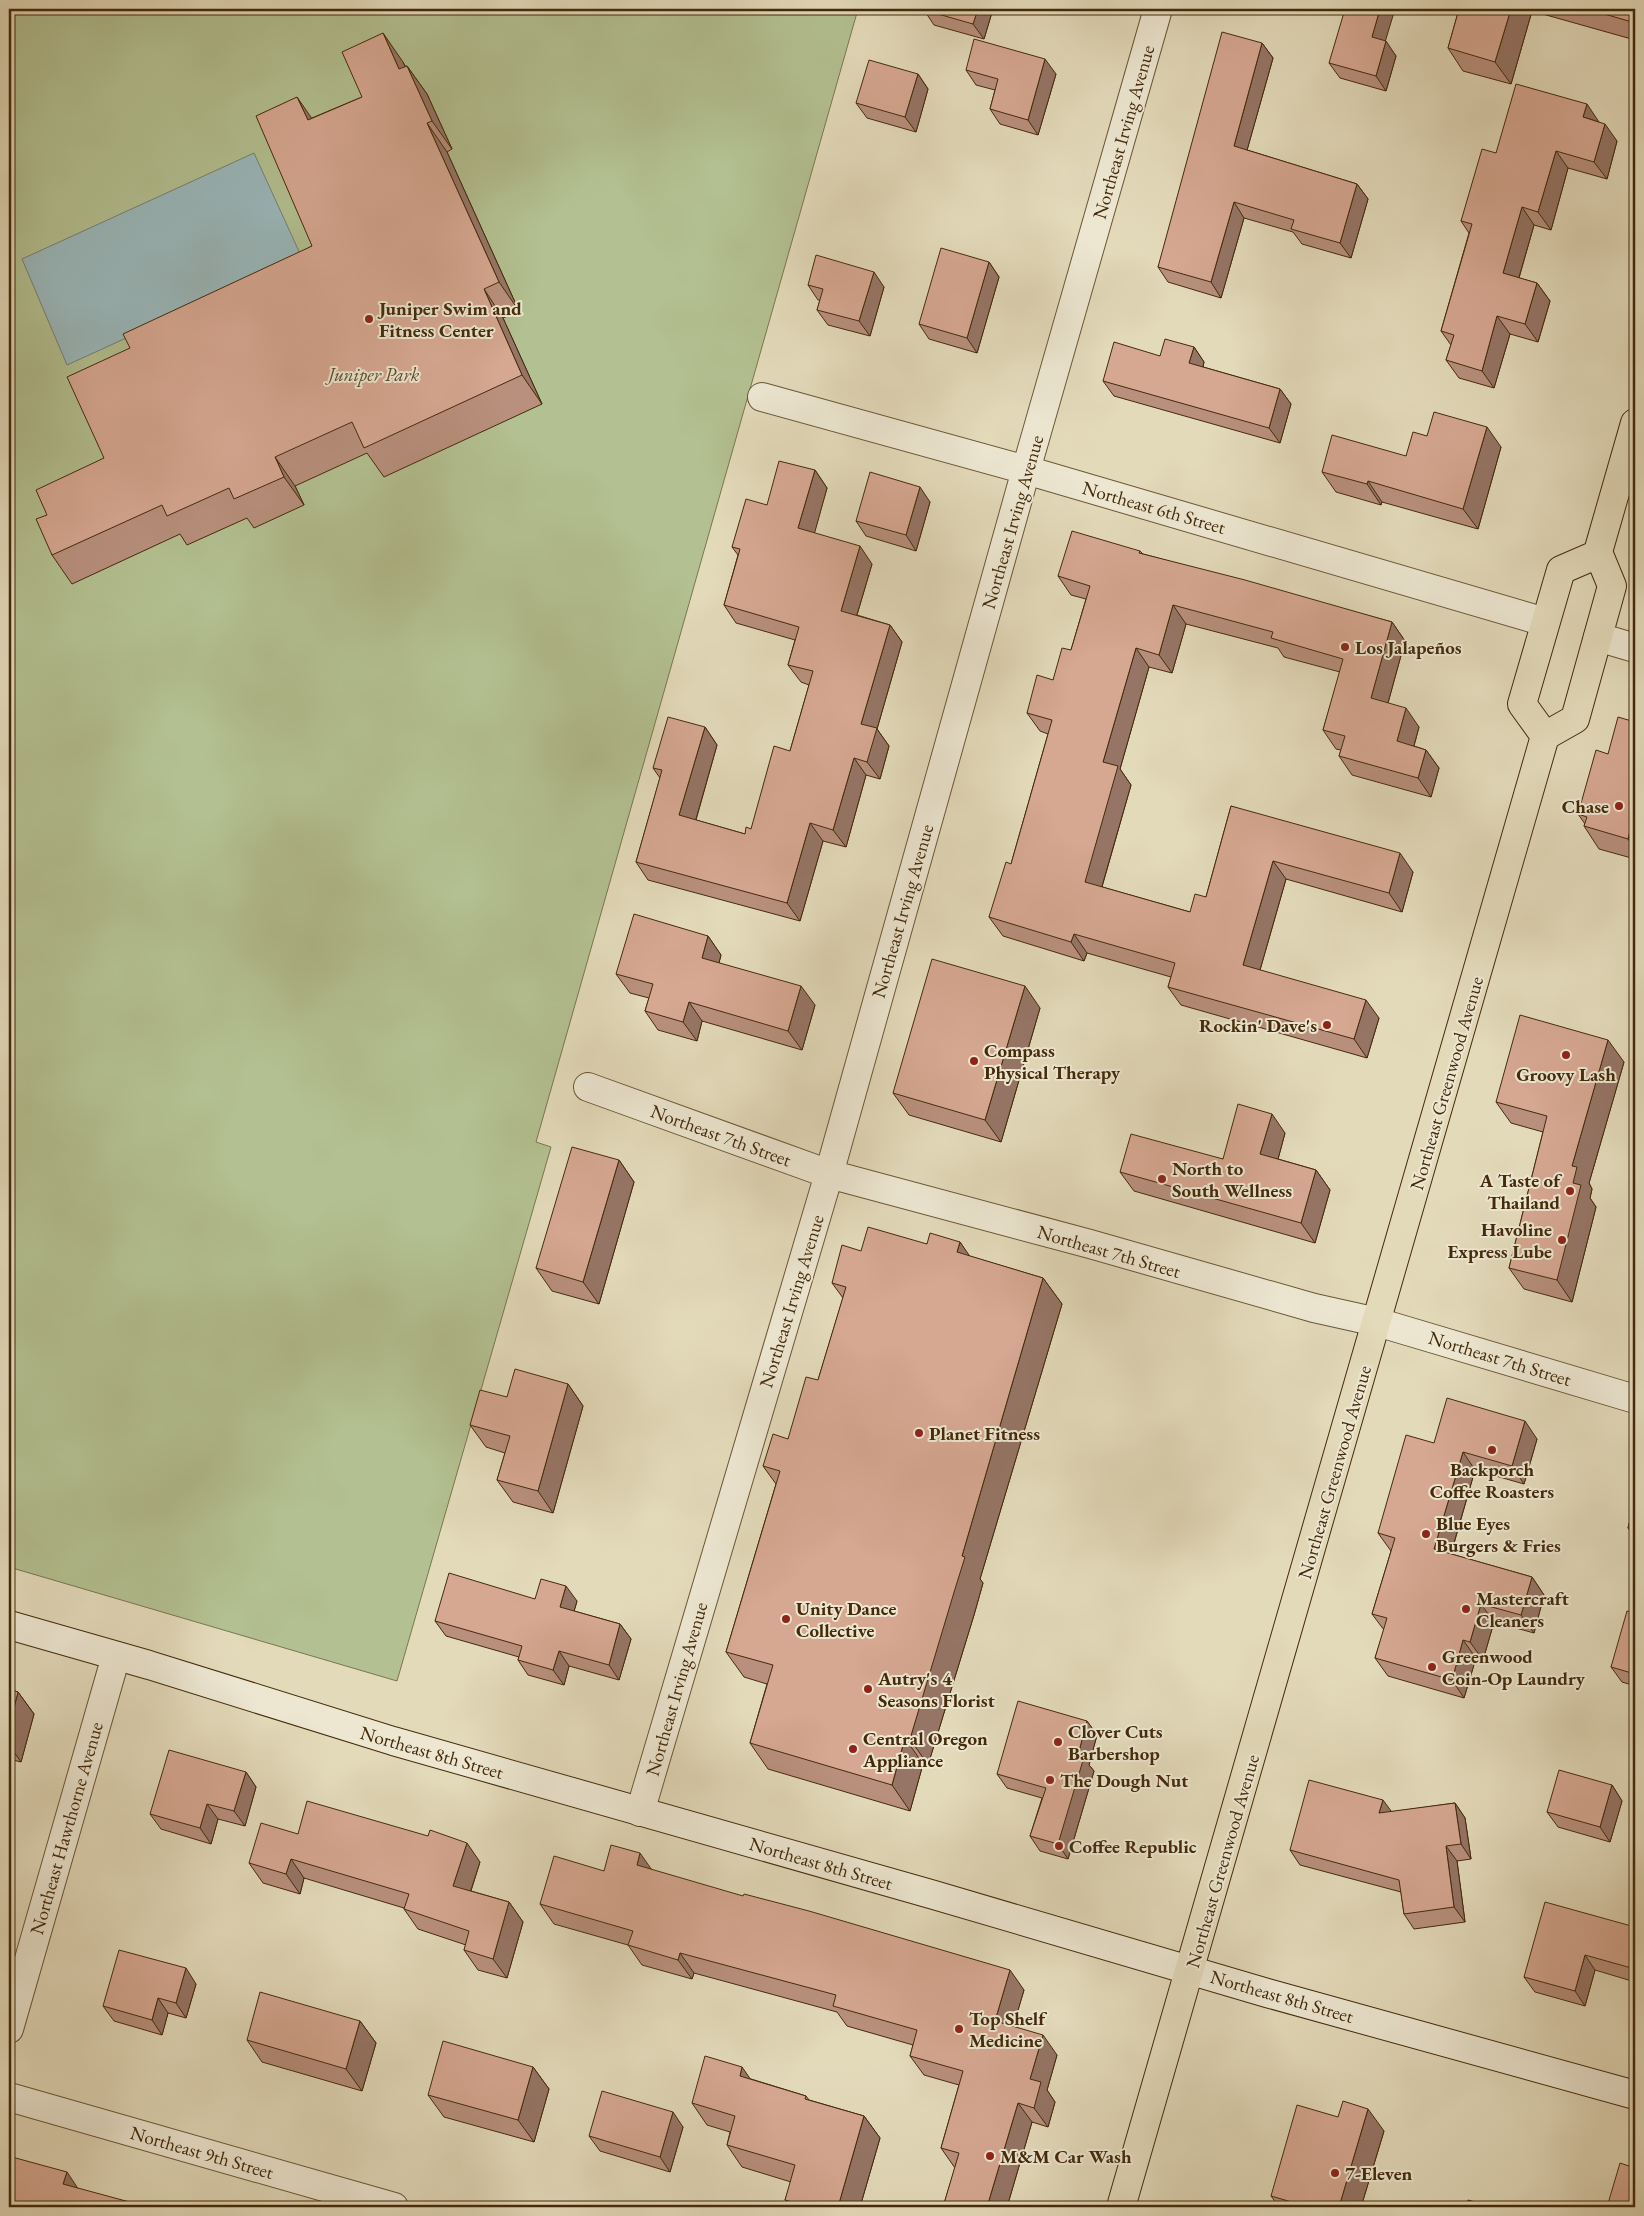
<svg xmlns="http://www.w3.org/2000/svg" width="1644" height="2216" font-family="'EB Garamond',serif">
	<rect width="100%" height="100%" fill="#e3daba"/>
	<filter id="stains"><feTurbulence type="fractalNoise" baseFrequency=".004" numOctaves="4"/><feColorMatrix values="0 0 0 0 .2 0 0 0 0 .09 0 0 0 0 .02 0 0 0 .5 -.17"/></filter>
	<radialGradient id="worn" r=".72"><stop offset=".6" stop-color="#630" stop-opacity="0"/><stop offset="1" stop-color="#630" stop-opacity=".3"/></radialGradient>
	<path fill="#b3c091" stroke="#7c754e" d="M9,9H858L536,1142L551,1147L397,1681L9,1567Z"/>
	<path fill="#9ab8bb" stroke="#787f74" d="M254,153L302,258L67,365L22,259Z"/>
	<g fill="none" stroke-linecap="round" stroke-linejoin="round">
		<g stroke="#6c5636" stroke-width="30">
			<path id="street" d="M762,397L1026,470L1545,622
				M1598,637L1635,648
				M588,1087L829,1174L1090,1244L1314,1308L1377,1322L1635,1399
				M640,1812L829,1174L1026,470L1158,9
				M9,2029L116,1656
				M9,2097L394,2207"/>
		</g>
		<g stroke="#442a0a" stroke-width="30">
			<path id="secondary" d="M9,1625L149,1665L393,1741L934,1895L1267,1993L1635,2095"/>
		</g>
		<g stroke="#442a0a" stroke-width="30">
			<path id="primary" d="M1545,736L1522,704L1561,570L1598,554
				M1121,2207L1545,736L1575,719L1612,586L1598,552L1635,423"/>
		</g>
		<use href="#street" stroke="#ede7d2" stroke-width="28"/>
		<use href="#secondary" stroke="#ede7d2" stroke-width="28"/>
		<use href="#primary" stroke="#e3daba" stroke-width="28"/>
	</g>
	<path fill="#b8907d" stroke="#442a0a" d="M924,9H993L984,39L934,25L924,10Z
		M1459,9H1635V40L1532,11L1511,84L1463,71L1448,48Z
		M1385,41L1396,56L1386,91L1340,78L1329,63Z
		M1262,43L1273,58L1247,150L1357,184L1368,199L1351,258L1302,244L1293,232L1244,218L1221,298L1168,282L1158,267Z
		M403,62L405,66H407L427,94L452,149L447,152L519,311L503,318L542,404L384,477L367,453L295,486L304,505L254,528L247,518L187,545L180,534L72,584L52,555L47,515L104,458L130,348L312,246V118L362,97Z
		M966,70L1056,74L1038,135L1000,124L990,109L995,90L976,85Z
		M918,74L928,89L916,132L867,118L856,103Z
		M1599,122L1617,141L1607,179L1568,168L1551,230L1534,225L1519,278L1537,283L1550,301L1538,342L1510,334L1494,388L1459,378L1446,360L1451,345L1441,331L1469,233L1461,221L1496,153Z
		M989,262L999,277L977,353L929,339L919,324Z
		M808,285L884,287L870,336L828,325L817,310L820,300H818Z
		M1194,347L1204,362L1203,367L1280,389L1291,404L1280,443L1114,396L1103,381L1160,356Z
		M1427,436L1501,447L1478,529L1382,502L1381,505L1336,492L1322,472L1406,456Z
		M815,470L827,488L814,533L872,564L857,615L890,625L902,642L877,729L889,746L880,779L866,775L846,847L823,841L800,921L648,880L636,862L660,778L653,768L705,727L717,745L696,820L745,834L751,829L790,751L809,685L801,682L788,665L795,640L736,623L724,605L738,555L732,547L767,505Z
		M930,502L916,551L866,536L856,521Z
		M1140,551L1143,554L1392,622L1405,641L1388,703L1419,727L1414,746L1426,750L1439,768L1431,797L1352,775L1339,756L1341,750L1336,749L1323,730L1340,672L1284,657L1278,648L1186,624L1172,673L1149,667L1120,769L1131,785L1102,887L1190,912L1206,897L1231,806L1413,872L1402,912L1286,879L1260,970L1379,1018L1367,1058L1181,1005L1168,987L1171,977L1087,953L1084,961L1003,936L989,917L1011,864L1048,734L1040,731L1027,713L1053,680L1071,650L1086,599L1071,595L1058,576Z
		M1635,722V859L1599,849L1584,826L1585,824L1578,814L1608,754Z
		M708,936L721,955L719,963L815,1005L802,1050L702,1021L697,1041L658,1030L645,1011L649,998L630,993L616,974Z
		M1040,1008L1001,1142L909,1115L893,1093Z
		M1624,1062L1589,1183L1592,1189L1590,1198L1596,1207L1572,1302L1524,1289L1509,1268L1543,1132L1511,1123L1496,1102Z
		M1285,1133L1278,1159L1316,1170L1330,1190L1315,1243L1134,1191L1120,1172L1223,1159Z
		M619,1160L634,1182L599,1304L552,1291L536,1268Z
		M960,1242L969,1256L1043,1278L1062,1304L980,1579L983,1583L974,1615L928,1765L923,1764L910,1811L768,1769L750,1743L767,1684L744,1677L726,1652L776,1484L763,1466L788,1439L818,1380L843,1298L832,1283L861,1251L927,1244Z
		M568,1384L583,1406L553,1513L513,1502L497,1480L505,1453L486,1447L470,1425L507,1397Z
		M1537,1439L1524,1484L1475,1470L1451,1554L1532,1577L1544,1595L1534,1633L1494,1622L1483,1660L1476,1658L1464,1698L1388,1676L1375,1658L1384,1630L1372,1614L1391,1551L1378,1533L1434,1443Z
		M1635,1501V1539L1628,1528Z
		M535,1599L577,1601L574,1611L620,1624L631,1639L619,1680L569,1666L564,1685L528,1675L518,1660L519,1657L446,1636L435,1621Z
		M1635,1613V1686L1622,1682L1611,1667Z
		M9,1689L18,1692L34,1714L21,1762L9,1759Z
		M1087,1721L1097,1735L1089,1765L1094,1771L1068,1859L1040,1851L1030,1836L1042,1798L1007,1788L997,1774Z
		M246,1772L256,1787L245,1826L218,1819L211,1844L161,1829L150,1814Z
		M1612,1785L1622,1801L1610,1842L1558,1827L1547,1812Z
		M1455,1803L1465,1818L1471,1859L1457,1861L1465,1922L1414,1929L1404,1914L1401,1892L1300,1865L1290,1850L1391,1812Z
		M298,1834L480,1862L471,1891L509,1902L523,1922L507,1978L478,1970L464,1950L466,1945L418,1929L404,1909V1908L304,1878L300,1894L263,1883L249,1863Z
		M652,1870L1024,1990L1013,2026L1057,2055L1047,2090L1055,2102L1048,2127L1032,2122L1007,2207H943L955,2168L941,2148L959,2085L924,2075L910,2056L913,2045L847,2026L837,2012L694,1973L692,1979L642,1965L628,1945L554,1924L540,1904L604,1871Z
		M1635,1927V1982L1595,1970L1585,2006L1535,1992L1524,1977Z
		M196,1984L186,2018L168,2013L162,2035L114,2021L103,2006Z
		M360,2021L376,2043L362,2091L262,2062L247,2040Z
		M533,2067L549,2089L534,2142L444,2117L428,2095Z
		M751,2079L806,2096L809,2100L864,2116L880,2138L860,2207H790L785,2200L791,2182L742,2167L727,2145L730,2132L707,2125L692,2103Z
		M1338,2117L1384,2131L1361,2207H1279L1271,2196Z
		M683,2127L670,2172L600,2151L589,2136Z"/>
	<path fill="#967566" stroke="#442a0a" d="M978,9H993L984,39L973,24Z
		M1380,9H1395L1382,52L1372,37Z
		M1511,9H1530L1532,11L1511,84L1495,62Z
		M1635,9V27L1632,22Z
		M383,33L403,62L419,97L399,69Z
		M1386,41L1396,56L1386,91L1376,76Z
		M1262,43L1273,58L1244,161L1234,146Z
		M1045,59L1056,74L1038,135L1028,120Z
		M407,66L427,94L452,149L432,121Z
		M918,74L928,89L916,132L905,117Z
		M297,97L317,126L308,120Z
		M1587,104L1599,122L1583,117Z
		M427,123L447,152L519,311L499,282Z
		M1605,124L1617,141L1607,179L1594,162Z
		M1556,151L1568,168L1551,230L1538,212Z
		M1357,184L1368,199L1351,258L1340,243Z
		M1234,202L1244,218L1221,298L1211,282Z
		M1522,207L1534,225L1515,291L1503,273Z
		M989,262L999,277L977,353L967,338Z
		M874,272L884,287L870,336L859,321Z
		M1537,283L1550,301L1538,342L1525,324Z
		M484,289L503,318L542,404L522,375Z
		M1497,316L1510,334L1494,388L1482,371Z
		M1194,347L1204,362L1200,378L1189,363Z
		M1280,389L1291,404L1280,443L1269,428Z
		M1487,427L1501,447L1478,529L1463,509Z
		M275,457L295,486L304,505L284,477Z
		M815,470L827,488L811,546L798,528Z
		M1368,481L1382,502L1381,505L1367,484Z
		M920,487L930,502L916,551L906,535Z
		M860,546L872,564L853,628L841,611Z
		M1173,605L1186,624L1172,673L1159,655Z
		M1392,622L1405,641L1384,717L1371,698Z
		M890,625L902,642L877,729L889,746L880,779L867,762L861,724Z
		M1136,648L1149,667L1120,769L1131,785L1098,900L1085,882L1103,762Z
		M1406,708L1419,727L1410,760L1397,741Z
		M705,727L717,745L692,833L679,815Z
		M1426,750L1439,768L1431,797L1418,778Z
		M854,758L866,775L846,847L833,830Z
		M810,823L823,841L800,921L787,903Z
		M1630,831L1635,838V850L1628,839Z
		M1400,853L1413,872L1402,912L1389,893Z
		M1273,861L1286,879L1256,984L1243,965Z
		M1074,934L1087,953L1084,961L1071,942Z
		M708,936L721,955L715,977L702,958Z
		M801,986L815,1005L802,1050L788,1031Z
		M1025,986L1040,1008L1001,1142L985,1120Z
		M1366,1000L1379,1018L1367,1058L1354,1039Z
		M689,1002L702,1021L697,1041L683,1022Z
		M1608,1040L1624,1062L1589,1183L1592,1189L1590,1198L1596,1207L1572,1302L1557,1280L1573,1183L1572,1166Z
		M1272,1114L1285,1133L1274,1174L1260,1154Z
		M619,1160L634,1182L599,1304L583,1282Z
		M1316,1170L1330,1190L1315,1243L1301,1223Z
		M960,1242L978,1268L957,1252Z
		M1043,1278L1062,1304L980,1579L983,1583L974,1615L928,1765L910,1739L962,1556Z
		M568,1384L583,1406L553,1513L538,1491Z
		M1525,1421L1537,1439L1524,1484L1512,1466Z
		M1463,1452L1475,1470L1447,1567L1434,1549Z
		M1532,1577L1544,1595L1534,1633L1521,1615Z
		M566,1586L577,1601L571,1622L560,1607Z
		M1481,1604L1494,1622L1483,1660L1470,1642Z
		M620,1624L631,1639L619,1680L609,1665Z
		M1463,1640L1476,1658L1464,1698L1452,1680Z
		M559,1651L569,1666L564,1685L553,1670Z
		M18,1692L34,1714L21,1762L9,1745V1727Z
		M1087,1721L1097,1735L1089,1765L1094,1771L1068,1859L1058,1844L1078,1755Z
		M905,1738L923,1764L910,1811L892,1785Z
		M246,1772L256,1787L245,1826L234,1811Z
		M1612,1785L1622,1801L1610,1842L1600,1827Z
		M1383,1800L1394,1815L1379,1813Z
		M1455,1803L1465,1818L1471,1859L1461,1844Z
		M207,1804L218,1819L211,1844L200,1828Z
		M467,1843L480,1862L466,1905L453,1886Z
		M1446,1846L1457,1861L1465,1922L1454,1907Z
		M640,1853L654,1873L637,1865Z
		M291,1859L304,1878L300,1894L286,1874Z
		M509,1902L523,1922L507,1978L493,1959Z
		M680,1953L694,1973L692,1979L678,1960Z
		M1585,1955L1595,1970L1585,2006L1575,1991Z
		M186,1968L196,1984L186,2018L176,2003Z
		M1010,1970L1024,1990L1009,2041L995,2021Z
		M158,1998L168,2013L162,2035L152,2020Z
		M360,2021L376,2043L362,2091L346,2069Z
		M1043,2035L1057,2055L1047,2090L1055,2102L1048,2127L1034,2108L1030,2079Z
		M533,2067L549,2089L534,2142L518,2120Z
		M742,2067L758,2090L740,2076Z
		M1018,2103L1032,2122L1007,2207H987Z
		M1368,2109L1384,2131L1361,2207H1339Z
		M673,2112L683,2127L670,2172L660,2157Z
		M864,2116L880,2138L860,2207H838Z
		M67,2172L81,2193L63,2184Z"/>
	<path fill="#d6a791" stroke="#442a0a" d="M924,9H978L973,24L924,10Z
		M1345,9H1380L1372,37L1386,41L1376,76L1329,63Z
		M1459,9H1511L1495,62L1448,48Z
		M1587,9H1635L1632,22Z
		M1222,32L1262,43L1234,146L1357,184L1340,243L1291,229L1294,220L1234,202L1211,282L1158,267Z
		M383,33L399,69L407,66L432,121L427,123L499,282L484,289L522,375L364,448L352,422L275,457L284,477L234,499L229,488L167,516L162,505L52,555L36,519L47,515L36,490L104,458L67,377L130,348L123,334L312,246L256,116L297,97L308,120L362,97L342,52Z
		M974,39L1045,59L1028,120L990,109L998,79L966,70Z
		M869,60L918,74L905,117L856,103Z
		M1516,84L1587,104L1583,117L1605,124L1594,162L1556,151L1538,212L1522,207L1503,273L1537,283L1525,324L1497,316L1482,371L1446,360L1454,335L1441,331L1472,224L1461,221L1482,149L1496,153Z
		M941,248L989,262L967,338L919,324Z
		M816,255L874,272L859,321L817,310L823,289L808,285Z
		M1165,339L1194,347L1189,363L1280,389L1269,428L1103,381L1114,342L1160,356Z
		M1434,412L1487,427L1463,509L1368,481L1367,484L1322,472L1332,435L1406,456L1413,432L1427,436Z
		M779,461L815,470L798,528L860,546L841,611L890,625L861,724L877,728L867,762L854,758L833,830L810,823L787,903L636,862L662,770L653,768L668,717L705,727L679,815L745,834L746,827L751,829L774,746L790,751L813,671L788,665L799,627L724,605L740,549L732,547L746,499L767,505Z
		M870,472L920,487L906,535L856,521Z
		M1072,531L1140,551L1139,553L1245,580L1392,622L1371,698L1406,708L1397,741L1426,750L1418,778L1339,756L1345,736L1323,730L1343,659L1271,638L1273,632L1173,605L1159,655L1136,648L1103,762L1118,766L1085,882L1190,912L1195,894L1206,897L1231,806L1400,853L1389,893L1273,861L1243,965L1366,1000L1354,1039L1168,987L1175,963L1074,934L1071,942L989,917L1006,862L1011,864L1052,720L1027,713L1037,675L1053,680L1062,648L1071,650L1090,586L1058,576Z
		M1618,717L1635,722V832L1630,831L1628,839L1584,826L1587,817L1578,814L1596,750L1608,754Z
		M634,914L708,936L702,958L801,986L788,1031L689,1002L683,1022L645,1011L653,984L616,974Z
		M932,959L1025,986L985,1120L893,1093Z
		M1520,1015L1608,1040L1572,1166L1577,1167L1573,1183L1581,1185L1557,1280L1509,1268L1547,1116L1496,1102Z
		M1238,1104L1272,1114L1260,1154L1316,1170L1301,1223L1120,1172L1131,1134L1223,1159Z
		M572,1147L619,1160L583,1282L536,1268Z
		M868,1227L927,1244L930,1233L960,1242L957,1252L1043,1278L962,1556L965,1557L955,1589L910,1739L905,1738L892,1785L750,1743L773,1665L726,1652L780,1471L763,1466L773,1434L788,1439L806,1377L818,1380L846,1287L832,1283L842,1245L861,1251Z
		M515,1369L568,1384L538,1491L497,1480L510,1436L470,1425L480,1390L507,1397Z
		M1447,1398L1525,1421L1512,1466L1463,1452L1434,1549L1532,1577L1521,1615L1481,1604L1470,1642L1463,1640L1452,1680L1375,1658L1387,1618L1372,1614L1395,1538L1378,1533L1406,1435L1434,1443Z
		M1635,1501V1530L1628,1528Z
		M449,1573L535,1599L541,1579L566,1586L560,1607L620,1624L609,1665L559,1651L553,1670L518,1660L522,1646L435,1621Z
		M1627,1611L1635,1613V1674L1611,1667Z
		M9,1689L18,1692L9,1727Z
		M1018,1701L1087,1721L1078,1755L1084,1757L1058,1844L1030,1836L1046,1788L997,1774Z
		M169,1750L246,1772L234,1811L207,1804L200,1828L150,1814Z
		M1559,1770L1612,1785L1600,1827L1547,1812Z
		M1309,1780L1383,1800L1379,1813L1455,1803L1461,1844L1446,1846L1454,1907L1404,1914L1399,1880L1290,1850Z
		M307,1801L428,1836L430,1830L467,1843L453,1886L509,1902L493,1959L464,1950L469,1931L404,1909L409,1894L291,1859L286,1874L249,1863L261,1823L298,1834Z
		M611,1845L640,1853L637,1865L743,1896L744,1894L809,1911L1010,1970L995,2021L1043,2035L1030,2079L1041,2082L1034,2108L1018,2103L987,2207H943L959,2153L941,2148L963,2071L910,2056L917,2030L833,2006L836,1995L680,1953L678,1960L628,1945L633,1931L540,1904L554,1856L604,1871Z
		M1545,1902L1635,1927V1969L1585,1955L1575,1991L1524,1977Z
		M119,1950L186,1968L176,2003L158,1998L152,2020L103,2006Z
		M260,1992L360,2021L346,2069L247,2040Z
		M443,2041L533,2067L518,2120L428,2095Z
		M705,2056L742,2067L740,2076L806,2096L805,2099L864,2116L838,2207H810L785,2200L795,2165L727,2145L735,2116L692,2103Z
		M602,2091L673,2112L660,2157L589,2136Z
		M1343,2101L1368,2109L1339,2207H1309L1271,2196L1297,2105L1338,2117Z
		M12,2157L67,2172L63,2184L148,2207H9V2169Z
		M1620,2163L1635,2168V2207H1607Z
		M1468,2200L1493,2207H1466Z
		M1511,2202L1527,2207H1509Z"/>
	<g fill="#8f2418" stroke="#ede7d2" stroke-width="2">
		<circle cx="369" cy="319" r="5"/>
		<circle cx="1345" cy="647" r="5"/>
		<circle cx="1619" cy="806" r="5"/>
		<circle cx="1327" cy="1025" r="5"/>
		<circle cx="1566" cy="1055" r="5"/>
		<circle cx="974" cy="1061" r="5"/>
		<circle cx="1162" cy="1179" r="5"/>
		<circle cx="1570" cy="1191" r="5"/>
		<circle cx="1562" cy="1240" r="5"/>
		<circle cx="919" cy="1433" r="5"/>
		<circle cx="1492" cy="1450" r="5"/>
		<circle cx="1426" cy="1534" r="5"/>
		<circle cx="1466" cy="1609" r="5"/>
		<circle cx="786" cy="1619" r="5"/>
		<circle cx="1432" cy="1667" r="5"/>
		<circle cx="868" cy="1689" r="5"/>
		<circle cx="1058" cy="1742" r="5"/>
		<circle cx="853" cy="1749" r="5"/>
		<circle cx="1050" cy="1780" r="5"/>
		<circle cx="1059" cy="1846" r="5"/>
		<circle cx="959" cy="2029" r="5"/>
		<circle cx="990" cy="2156" r="5"/>
		<circle cx="1335" cy="2173" r="5"/>
	</g>
	<g text-anchor="middle" stroke-width="4" stroke-linejoin="round" paint-order="stroke">
		<g font-size="19" fill="#442a0a" stroke="#ede7d2">
			<text transform="translate(1123 132) rotate(-74)" y="7">Northeast Irving Avenue</text>
			<text transform="translate(1154 507) rotate(16)" y="7">Northeast 6th Street</text>
			<text transform="translate(1012 522) rotate(-74)" y="7">Northeast Irving Avenue</text>
			<text transform="translate(902 911) rotate(-74)" y="7">Northeast Irving Avenue</text>
			<text transform="translate(1446 1083) rotate(-74)" y="7">Northeast Greenwood Avenue</text>
			<text transform="translate(721 1135) rotate(20)" y="7">Northeast 7th Street</text>
			<text transform="translate(1109 1251) rotate(16)" y="7">Northeast 7th Street</text>
			<text transform="translate(791 1301) rotate(-73)" y="7">Northeast Irving Avenue</text>
			<text transform="translate(1500 1358) rotate(17)" y="7">Northeast 7th Street</text>
			<text transform="translate(1334 1472) rotate(-74)" y="7">Northeast Greenwood Avenue</text>
			<text transform="translate(676 1689) rotate(-74)" y="7">Northeast Irving Avenue</text>
			<text transform="translate(432 1752) rotate(16)" y="7">Northeast 8th Street</text>
			<text transform="translate(66 1828) rotate(-74)" y="7">Northeast Hawthorne Avenue</text>
			<text transform="translate(1222 1861) rotate(-74)" y="7">Northeast Greenwood Avenue</text>
			<text transform="translate(821 1863) rotate(16)" y="7">Northeast 8th Street</text>
			<text transform="translate(1282 1996) rotate(16)" y="7">Northeast 8th Street</text>
			<text transform="translate(202 2152) rotate(16)" y="7">Northeast 9th Street</text>
		</g>
		<g font-size="19" font-weight="bold" fill="#442a0a" stroke="#ede7d2" text-anchor="start">
			<text x="379" y="315">Juniper Swim and<tspan x="379" dy="22">Fitness Center</tspan></text>
			<text x="1355" y="654">Los Jalapeños</text>
			<text x="1609" y="813" text-anchor="end">Chase</text>
			<text x="1317" y="1032" text-anchor="end">Rockin' Dave's</text>
			<text x="984" y="1057">Compass<tspan x="984" dy="22">Physical Therapy</tspan></text>
			<text x="1566" y="1081" text-anchor="middle">Groovy Lash</text>
			<text x="1172" y="1175">North to<tspan x="1172" dy="22">South Wellness</tspan></text>
			<text x="1560" y="1187" text-anchor="end">A Taste of<tspan x="1560" dy="22">Thailand</tspan></text>
			<text x="1552" y="1236" text-anchor="end">Havoline<tspan x="1552" dy="22">Express Lube</tspan></text>
			<text x="929" y="1440">Planet Fitness</text>
			<text x="1492" y="1476" text-anchor="middle">Backporch<tspan x="1492" dy="22">Coffee Roasters</tspan></text>
			<text x="1436" y="1530">Blue Eyes<tspan x="1436" dy="22">Burgers &amp; Fries</tspan></text>
			<text x="1476" y="1605">Mastercraft<tspan x="1476" dy="22">Cleaners</tspan></text>
			<text x="796" y="1615">Unity Dance<tspan x="796" dy="22">Collective</tspan></text>
			<text x="1442" y="1663">Greenwood<tspan x="1442" dy="22">Coin-Op Laundry</tspan></text>
			<text x="878" y="1685">Autry's 4<tspan x="878" dy="22">Seasons Florist</tspan></text>
			<text x="1068" y="1738">Clover Cuts<tspan x="1068" dy="22">Barbershop</tspan></text>
			<text x="863" y="1745">Central Oregon<tspan x="863" dy="22">Appliance</tspan></text>
			<text x="1060" y="1787">The Dough Nut</text>
			<text x="1069" y="1853">Coffee Republic</text>
			<text x="969" y="2025">Top Shelf<tspan x="969" dy="22">Medicine</tspan></text>
			<text x="1000" y="2163">M&amp;M Car Wash</text>
			<text x="1345" y="2180">7-Eleven</text>
		</g>
		<g font-size="19" font-style="italic" fill="#5a4825" stroke="#ede7d2">
			<text x="374" y="381">Juniper Park</text>
		</g>
	</g>
	<rect width="1644" height="2216" fill="none" stroke="#e3daba" stroke-width="30"/>
	<rect x="10" y="10" width="1624" height="2196" fill="none" stroke="#442a0a" stroke-width="2.5"/>
	<rect x="15" y="15" width="1614" height="2186" fill="none" stroke="#442a0a"/>
	<rect width="100%" height="100%" filter="url(#stains)"/>
	<rect width="100%" height="100%" fill="url(#worn)"/>
</svg>
